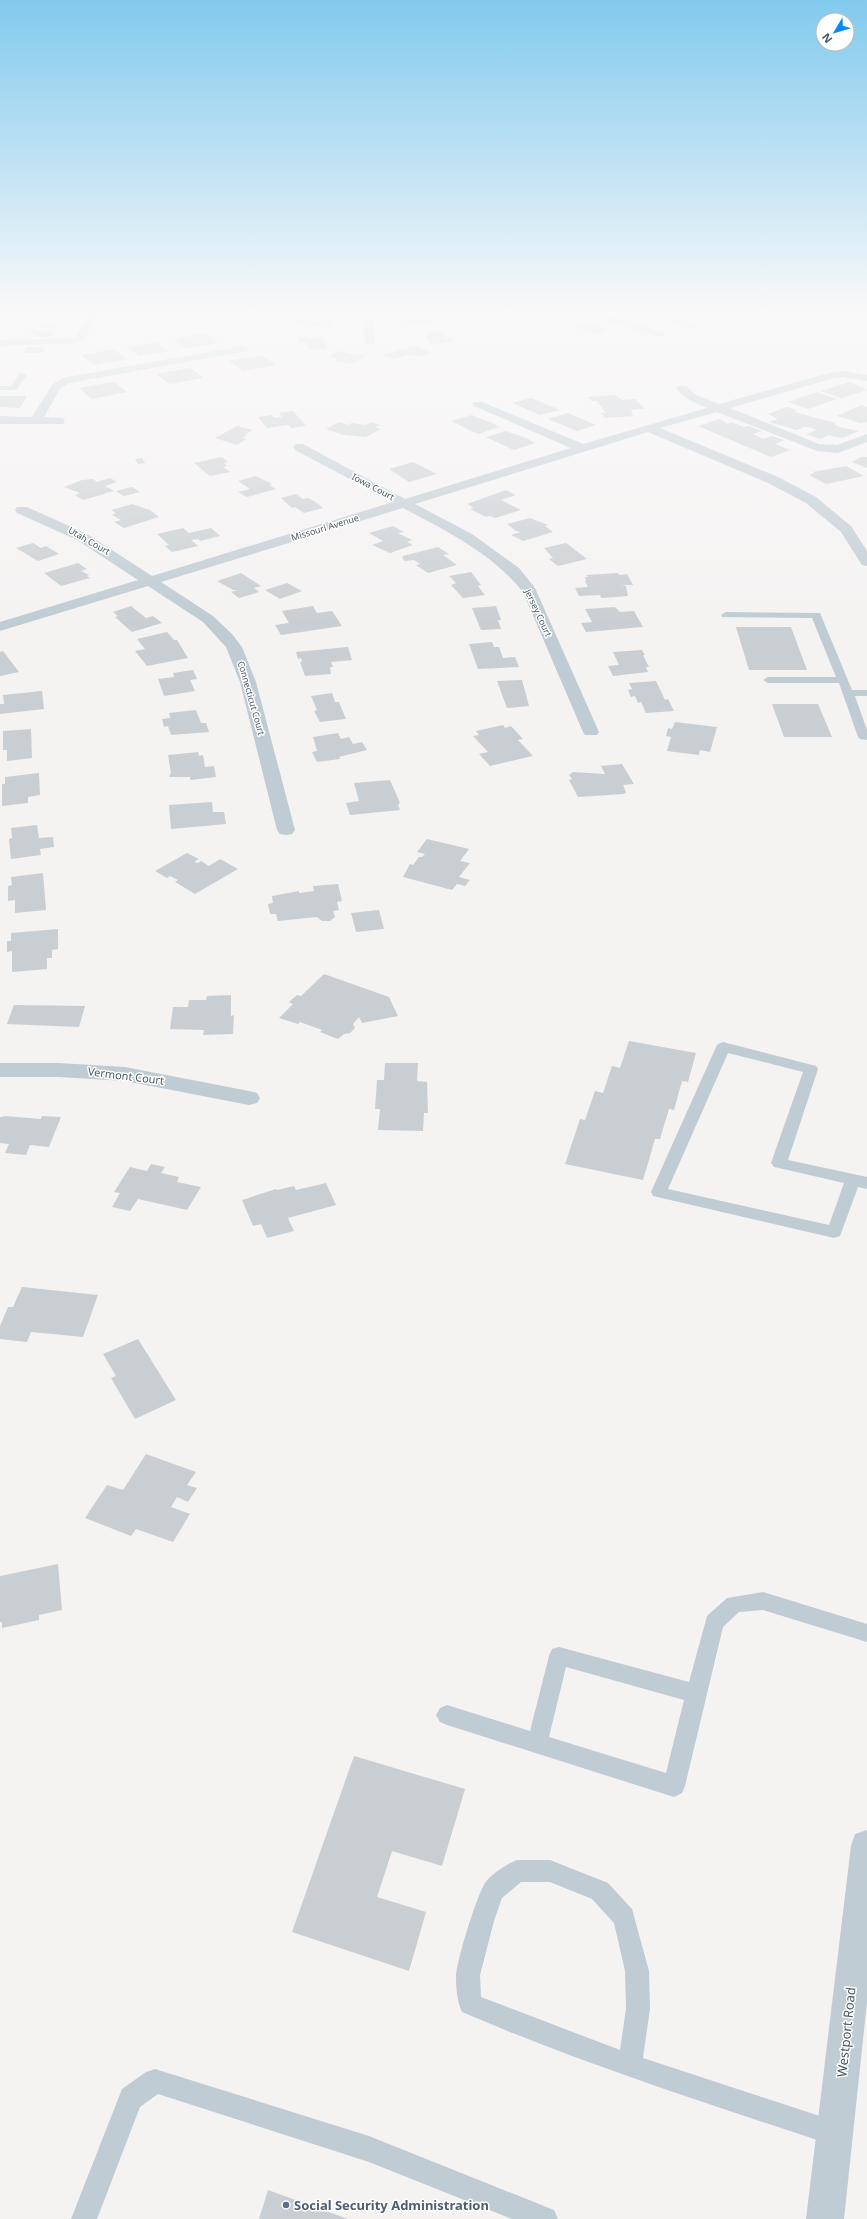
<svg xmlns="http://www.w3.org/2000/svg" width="867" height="2219" font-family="'Noto Sans',sans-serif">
	<rect width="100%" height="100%" fill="#f5f2f2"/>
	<path fill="#c9ced2" d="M48,313H63L60,319H44Z
		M116,313L137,314L133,319L112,318Z
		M261,313L256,315L262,317L250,320L230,314Z
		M530,313H553L563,317L553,321L526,314Z
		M429,317L435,323L406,326L398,319Z
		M675,317L692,322L701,325L690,329L665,320Z
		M300,319L320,321L336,323L330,328L293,324Z
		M43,322H58L57,324H59L55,328H40Z
		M582,322L594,325L610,330L598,334L571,326Z
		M31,331H54L55,333L51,337H35L36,334H29Z
		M441,331L447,337L444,339L452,338L454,342L430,344L425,336H429L426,332Z
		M205,333L218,343L186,348L173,339Z
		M323,337L328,349L309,350L306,342H299L297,338Z
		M157,342L169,351L139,356L127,347Z
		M414,346L433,353L424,356L407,355L394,359L383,355Z
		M27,347H44V349L41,353H23Z
		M114,349L127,359L94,365L81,355Z
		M338,351L358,355H367L352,364L335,361L338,358L329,357Z
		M261,355L276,365L243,371L229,361Z
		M190,368L204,378L170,384L156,374Z
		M114,382L127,392L92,399L79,388Z
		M850,382L867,390L841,398L821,391Z
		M817,392L837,399L808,409L788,402Z
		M615,395L622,400L635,399L644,409L631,410L633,416L605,418L601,413H606L597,401H592L588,397Z
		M0,396H27L20,408L0,407Z
		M531,398L560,410L540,415L512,403Z
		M862,405L867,407V422L860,423L837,416Z
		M787,407L797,410L794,412L836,423L834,424L839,427L859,431L842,438L829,435L820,439L806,434L817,430L809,427H804L797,430L769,422L778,419L768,414Z
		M293,411L306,426L291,428L288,425L267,428L258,417L272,415L274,418L282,417L279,413Z
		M568,413L596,425L577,431L548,419Z
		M472,415L497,425L495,426L499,427L478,434L451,421Z
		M719,419L728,424L731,422L744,427L749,426L762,431L753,434L763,439L772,436L784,440L775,444L790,450L771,457L698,426Z
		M339,422L348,425L352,423L366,425L371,422L380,425L375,427L381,429L366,437L344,435L326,429Z
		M237,426L253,430L244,435H247L242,438L246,439L237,445L215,438Z
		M506,431L526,438L535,443L514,450L486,437Z
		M222,457L228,462L224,463L227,466L223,467L230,472L210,476L194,463Z
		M861,457H867V468L852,462Z
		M142,458L145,463L138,464L135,459Z
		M413,462L437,474L409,482L389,469Z
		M846,466L864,476L826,484L809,475L815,473L813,472Z
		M256,476L272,484L269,485L276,489L247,497L238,492L250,489L238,481Z
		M110,478L117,482L105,486L114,491L83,500L75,495L80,493L64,487L82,480L93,479L97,482Z
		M132,487L140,492L124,496L116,491Z
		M506,490L516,495L501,500L521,510L495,518L490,516L486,517L470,509L474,508L467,504Z
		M296,494L303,499L308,498L314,501L323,508L304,513L295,507L292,508L281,498Z
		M132,504L150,510L159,517L124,528L114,522L121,520L112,515L116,513L111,510Z
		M530,518L548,525L545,526L553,532L523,541L511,535L521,532L516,531L507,524Z
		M393,526L404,532L398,533L412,540L407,542L413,545L390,553L372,545L383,541L369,533Z
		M183,528L189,533L211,528L220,536L200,541L198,539L191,540L198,546L172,552L165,546L169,545L157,534Z
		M33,543L41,548L46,546L59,554L38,561L16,548Z
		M566,543L587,559L558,566L549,559L553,558L544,548Z
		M438,547L449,554L443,555L457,565L428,573L416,565L420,564L414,560L405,561L402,558L403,556Z
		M78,563L87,569L81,571L89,575L87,576L90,578L61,586L44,573Z
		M471,572L481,585L478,586L485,595L463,598L451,585L456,583L449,576Z
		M241,573L261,586L254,588L259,592L239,598L231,592L238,590H233L217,581Z
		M618,573L619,575L627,574L633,585H622L626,586L628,596L601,598L600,595L579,596L575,588L588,587L585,581H586L585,577H588L586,575Z
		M287,583L302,591L280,599L265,590Z
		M131,606L146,618L153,616L162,623L132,632L115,617L118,616L113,612Z
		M313,606L317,613L332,611L342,626L281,635L275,625L289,623L282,611Z
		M496,606L501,620H498L501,629L481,630L472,608Z
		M615,607L620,612L634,611L643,627L586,632L581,623L592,622L585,609Z
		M736,627H791L807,670H749Z
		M167,632L174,640H177L188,658L147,666L135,651L145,649L137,639Z
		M492,642L494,647H499L503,658L515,657L519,667L478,669L469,644Z
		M348,647L352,660L331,662L333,667H330L331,674L305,676L300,662H302L301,658L298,659L296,652Z
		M642,650L645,655H643L649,667H646L648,672L613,676L608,666L619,665L613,652Z
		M3,651L19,672L0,676V652Z
		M193,670L197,679L190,680L195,691L164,696L158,679L174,677L173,673Z
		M522,680L529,706L507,708L497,681Z
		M656,681L665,700L668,699L674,711L646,713L641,702L638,703L635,696L631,697L628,690L632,689L629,683Z
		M42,691L44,709L0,714V704H4L3,695Z
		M332,693L335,702H339L346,719L320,722L314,711L317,710L311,696Z
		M772,704H818L832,737H784Z
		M196,710L201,723H206L209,732L171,735L168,726L164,727L162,719L170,718L169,713Z
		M675,722L717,727L710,752L700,750L699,755L667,751L671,737L666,736L668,728L672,729Z
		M503,725L505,728L511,726L523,739L518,740L533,756L490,766L479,754L488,752L473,736L479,735L476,731Z
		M31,729L32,758L7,761V750H3V731Z
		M338,733L341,739L349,737L353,744L362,742L367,750L339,757L340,759L317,762L312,752L317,751L313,737Z
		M198,752L199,756L203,755L205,767L214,766L216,777L190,780V777H169L171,773L168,755Z
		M622,764L634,784L623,785L626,792L624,794L578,797L569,780L572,779L569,775L573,772L605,774L601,766Z
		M39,773L40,795L28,797V803L2,806V784H5V777Z
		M390,780L400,803L398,805L400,810L350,815L346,803L359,801L354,783Z
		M212,802L213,812H224L226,824L171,829L169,805Z
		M37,825L39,838L53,837L54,847L40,849L41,855L11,859L9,839L12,838L11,828Z
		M427,839L469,849L460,861L470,863L459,877L470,880L465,886L457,884L452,890L403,877L410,864L413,865L419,857H422L425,854L417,852Z
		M187,853L199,859L194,862L198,863L201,861L209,866L220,859L238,869L195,894L175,882L178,880L170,876L167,878L155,871Z
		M43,873L46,910L15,913V900L8,901V886L12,885L11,877Z
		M338,884L342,901L337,902L339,910L333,911L335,917L330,921H322L317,917L278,921L276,914H270L268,904L273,903L272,896L299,891V893L314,891L313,886Z
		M379,910L384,929L356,932L351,913Z
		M58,929V949L52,950V958H47V969L12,972V951L7,952V941H11V933Z
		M324,974L389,997L398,1016L362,1023L359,1017L353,1024L355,1028L350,1033L344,1034L338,1039L320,1032L322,1030L300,1022L298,1024L279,1018L293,1004L289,1002L297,995L301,996Z
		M231,995V1016L234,1015L233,1034L203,1035L204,1030L170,1029L173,1007H188L189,1000H206L207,996Z
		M14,1005L85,1006L79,1027L7,1024Z
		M629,1041L696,1053L688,1082L682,1081L674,1110L669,1109L660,1139H655L643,1180L565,1164L580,1119L585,1120L595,1091L603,1093L612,1066L620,1068Z
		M385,1063H418L417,1081L427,1082L428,1113H424L423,1131L378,1130L380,1109H375L377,1080H384Z
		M5,1116L41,1119L42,1116L61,1117L49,1147L30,1145L26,1155L5,1153L9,1144L0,1143V1117Z
		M151,1164L165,1167L161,1173L179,1177L177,1182L201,1187L187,1210L138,1199L130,1211L112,1207L120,1193L114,1192L130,1167L147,1171Z
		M326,1183L336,1205L288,1218L294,1231L267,1238L261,1224L253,1226L242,1200L276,1189L277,1190L294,1186L296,1190Z
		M22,1287L98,1295L83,1337L31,1332L27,1342L0,1339V1326L8,1307H13Z
		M138,1339L176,1400L135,1419L111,1378L116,1376L103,1354Z
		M146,1454L196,1472L187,1485L197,1488L188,1502L177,1497L171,1507L190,1514L173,1542L136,1529L131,1536L85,1518L107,1485L123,1490Z
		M58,1564L62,1610L39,1615V1620L2,1628V1622H0V1576Z
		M354,1756L465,1789L442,1866L392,1851L377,1897L426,1912L409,1971L292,1932Z
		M268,2190L348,2219H259Z"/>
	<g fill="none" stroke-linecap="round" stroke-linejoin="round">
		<path fill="#bfccd3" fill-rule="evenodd" d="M20,373L27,375L16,390H0V386H11Z
			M726,612L820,613L852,690H867V696H855L867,730V740L860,739L858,737L839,683H768L763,680L768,677H836L812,618L722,617L721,615Z
			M723,1042L816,1066L818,1069L788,1160L867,1177V1189L858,1187L840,1236L834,1238L653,1196L651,1192L716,1047L718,1044ZM728,1053L803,1072L771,1163L774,1167L779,1168L844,1183L829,1225L668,1189Z
			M763,1592L867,1624V1642L763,1610L739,1612L723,1627L685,1786L682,1793L674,1797L447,1725L440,1722L436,1715L440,1708L447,1705L530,1731L549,1656L552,1649L559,1647L689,1682L707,1616L727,1598ZM566,1667L684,1700L666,1773L549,1737Z
			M517,1860H550L608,1883L632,1909L649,1971L650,2009L643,2058L844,2124L848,2133L844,2142L835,2146C709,2104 583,2064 462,2012C457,2001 456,1988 456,1976C457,1959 476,1898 485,1883C491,1874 507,1864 517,1860ZM521,1882H550L592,1899L614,1923L625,1971L626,2009L620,2050L481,1997L480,1975L494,1921L502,1898Z
			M155,2069L369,2136L554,2210L558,2219H512L369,2162L158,2094L140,2107L97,2219H71L122,2089L146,2072Z"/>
		<path fill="#bfccd3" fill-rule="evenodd" d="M89,313H99L84,340L76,343L0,346V340L71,338L76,336Z
			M363,313H373L375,342L374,344L370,345L365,342Z
			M588,313H603L663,332L664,334L663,336H655L589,315Z
			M243,346L247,347L248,349L247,351L69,383L60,389L44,417L63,418L65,421L63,424H0V416L32,417L52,385L62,378Z
			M843,371L867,375V381L843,377L834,378L730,408L819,444L837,445L867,434V442L838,453L817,451L717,412L660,428L778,477L816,497L851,526L867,551V566L862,565L841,532L806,503L768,483L648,432L415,504L472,534L519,568L535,588L599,732L597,735H585L583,732L523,592C492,553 446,531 403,508L161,582L213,616L232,634L242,647L256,682L295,830L292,834L286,835L280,834L277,830L240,682L226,647L203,622L148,586L0,631V622L138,580L77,540L17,513L15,510L17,507H27L87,534L152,576L393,502L295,450L293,447L295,444H303L405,499L571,448L474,406L472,404L474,402H482L583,444L707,408C695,403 684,398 676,388L678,386H686L696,395L719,404L829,373Z
			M0,1063H59L125,1067L249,1091L257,1093L260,1098L257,1103L249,1105L125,1081L59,1077H0Z
			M867,1830V2002L844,2219H806L851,1846L855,1834Z"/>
	</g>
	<linearGradient id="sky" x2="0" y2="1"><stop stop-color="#81caee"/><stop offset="0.5" stop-color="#faf9f9"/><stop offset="1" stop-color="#faf9f9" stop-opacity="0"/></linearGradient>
	<rect width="867" height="624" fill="url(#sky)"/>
	<circle fill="#5c6f8a" stroke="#fff" stroke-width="1.5" cx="286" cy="2205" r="4"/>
	<g text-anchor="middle" stroke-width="3" stroke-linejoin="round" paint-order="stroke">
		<g font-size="9" fill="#485962" stroke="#fff">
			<text transform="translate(373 487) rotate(28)" y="3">Iowa Court</text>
			<text transform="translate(325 528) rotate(-17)" y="3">Missouri Avenue</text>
			<text transform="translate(89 541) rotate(30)" y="3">Utah Court</text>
			<text transform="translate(538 613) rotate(65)" y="3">Jersey Court</text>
			<text transform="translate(251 698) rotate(74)" y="3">Connecticut Court</text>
		</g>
		<g font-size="11" fill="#485962" stroke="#fff">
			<text transform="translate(126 1076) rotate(7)" y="4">Vermont Court</text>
		</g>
		<g font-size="13" fill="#485962" stroke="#fff">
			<text transform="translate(846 2032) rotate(-84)" y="5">Westport Road</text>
		</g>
		<g font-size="13" font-weight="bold" fill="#4e5e75" stroke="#fff" text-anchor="start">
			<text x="294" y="2210">Social Security Administration</text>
		</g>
	</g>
	<g transform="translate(835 32) rotate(232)"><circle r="19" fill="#ffffff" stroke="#b6bdc0"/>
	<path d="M0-3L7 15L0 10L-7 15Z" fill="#088cf9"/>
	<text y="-6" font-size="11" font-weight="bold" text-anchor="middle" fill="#485962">N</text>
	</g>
</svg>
